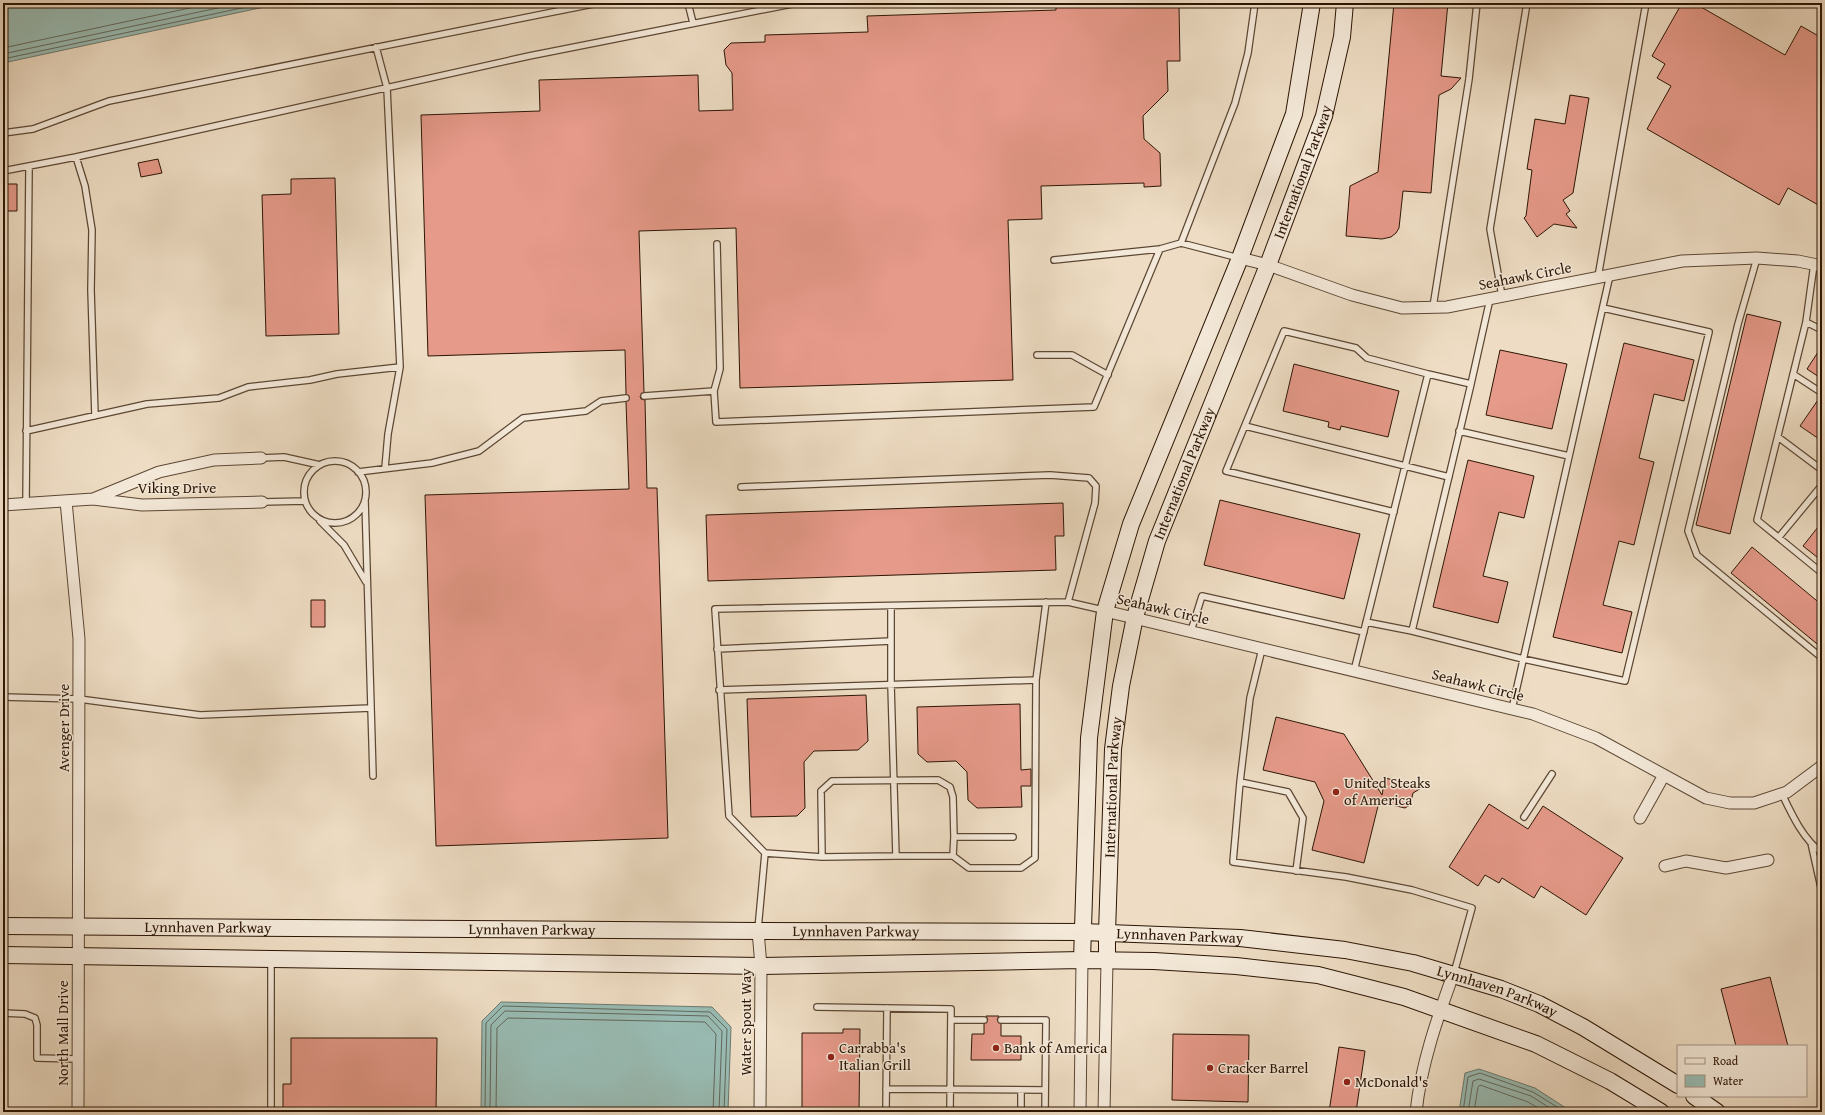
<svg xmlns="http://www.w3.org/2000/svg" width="1825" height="1115" font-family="'Gentium Book Plus',serif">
	<rect width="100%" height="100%" fill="#eeddc4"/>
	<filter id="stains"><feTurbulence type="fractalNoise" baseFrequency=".005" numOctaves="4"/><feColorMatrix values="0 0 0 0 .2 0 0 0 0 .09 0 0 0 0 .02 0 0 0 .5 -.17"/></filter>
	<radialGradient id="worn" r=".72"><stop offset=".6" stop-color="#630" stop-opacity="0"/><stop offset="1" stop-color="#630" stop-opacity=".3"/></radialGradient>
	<path fill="#99bcb4" stroke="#6d796e" d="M3,3H283L3,63Z
		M501,1002L712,1007L731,1027L728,1112H481L482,1021Z
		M1479,1069L1535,1088L1572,1112H1459L1465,1073Z"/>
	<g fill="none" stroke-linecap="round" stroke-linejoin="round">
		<path stroke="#62685c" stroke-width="1" d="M3,48L213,3
			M3,54L241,3
			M3,59L265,3
			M485,1112L486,1023L503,1006L710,1012L727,1029L724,1112
			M490,1112L491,1025L505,1011L708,1016L722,1031L719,1112
			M496,1112L497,1028L508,1018L705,1022L716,1034L713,1112
			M1463,1112L1468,1077L1480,1073L1533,1092L1565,1112
			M1468,1112L1473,1081L1479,1079L1531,1096L1556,1112
			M1474,1112L1478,1087L1480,1085L1528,1102L1545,1112"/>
	</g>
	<path fill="#e69a8a" stroke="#2c1504" d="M1056,3H1166V7L1179,6L1180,61H1167L1168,91L1143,116L1144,139L1160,153L1161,186L1144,187V183L1041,186L1042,219L1008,220L1013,380L740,388L736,228L639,231L644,392L640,396L641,399L645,400L647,488H657L668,838L436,846L425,495L629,489L626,402L630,398L626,394L625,350L428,356L421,115L540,111L539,80L698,75L699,111L733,110L732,73L726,65L724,50L731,43L765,42V35L868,32L867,16L1056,10Z
		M1394,3H1448L1441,76L1461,78L1451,89L1439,95L1431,193L1403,191L1399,228L1396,233L1391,237L1382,239L1346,236L1350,186L1378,172Z
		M1682,3H1694L1785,55L1801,26L1822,38V207L1788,188L1779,205L1647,129L1671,86L1657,78L1665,64L1652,56Z
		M1570,95L1589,98L1573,193L1563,200L1570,211L1566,214L1577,228L1554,224L1537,237L1524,218L1526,216L1532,170L1527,169L1535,119L1565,124Z
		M158,159L162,173L141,177L138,163Z
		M335,178L339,334L266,336L262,195L291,194V179Z
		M3,184H17V211H3Z
		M1747,314L1781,322L1730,534L1696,525Z
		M1624,343L1694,360L1684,401L1654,394L1639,458L1654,462L1634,545L1619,541L1603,605L1632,612L1622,653L1553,637Z
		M1822,346V379L1807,369Z
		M1500,350L1567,364L1552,429L1486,415Z
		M1294,364L1399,391L1388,437L1341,426L1340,430L1328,427L1329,422L1283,411Z
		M1820,397H1822V441L1800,426Z
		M1468,460L1534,476L1524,518L1499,512L1483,576L1508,582L1498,623L1433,607Z
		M1220,500L1360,534L1344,599L1204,565Z
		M1063,503L1064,536H1055L1056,570L708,581L706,515Z
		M1822,522V561L1803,546Z
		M1752,547L1822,605V648L1731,573Z
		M311,600H325V627H311Z
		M866,695L868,741L858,750L814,751L804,762L805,808L797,816L751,817L747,699Z
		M1020,704L1021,770L1031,769V786H1021L1022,807L977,808L968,800L967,772L956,761L927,762L918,754L917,707Z
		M1276,717L1344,734L1382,795L1385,778L1423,787L1413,793L1410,805L1405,808L1379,802L1364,863L1312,850L1324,801L1315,782L1263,770Z
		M1489,804L1528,829L1543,806L1623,858L1586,915L1541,886L1534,898L1502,878L1499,883L1485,875L1478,886L1449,867Z
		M1770,977L1788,1046H1736L1721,989Z
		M986,1016H999L997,1020L1001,1024V1036H1021V1060H971L972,1034H984V1024L988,1020Z
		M843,1029H860L859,1112H802V1033H843Z
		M1173,1034L1249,1035L1248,1102L1172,1100Z
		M291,1038H437L436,1112H283V1084H291Z
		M1339,1047L1365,1051L1356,1112H1329Z"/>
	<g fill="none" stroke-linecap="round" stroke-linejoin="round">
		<g stroke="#5c4734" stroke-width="8">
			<path id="service" d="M688,3L693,23
				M376,47L387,88L400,367L388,434L385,468
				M3,133L33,129L109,101L598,3
				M76,157L85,186L92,230L91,290L95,416
				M3,171L76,157L529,56L797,3
				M1181,243L1239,258
				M717,244L720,369L714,391L716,422L1094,407L1160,249
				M1757,258L1738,324L1688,531L1697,555L1822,658
				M1054,260L1160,249L1181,243L1235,103L1248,53L1255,3
				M1814,264L1806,322L1757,520L1822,573
				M1598,277L1646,3
				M1502,296L1490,229L1527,3
				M1433,307L1469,79L1477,3
				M1806,322L1822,330
				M1037,355H1072L1108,375
				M1793,374L1822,393
				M1471,384L1412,631L1523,659L1625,681L1709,332L1603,308
				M644,396L714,391
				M1245,426L1449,477
				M26,431L147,404L219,398L248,387L310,380L337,374L400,367
				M1459,431L1569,456
				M1778,437L1822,470
				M261,458L284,457L320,465
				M304 492a31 31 0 1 1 62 0a31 31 0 1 1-62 0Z
				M358,472L432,463L479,451L523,418L586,411L601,401L626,398
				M741,487L1050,475L1089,478L1096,486L1095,503L1068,602
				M365,500L373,776
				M262,502L305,501
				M26,504L29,167
				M1394,512L1226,471L1284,331L1356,348L1367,358L1428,374
				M320,521L344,545L366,582
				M1779,537L1822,485
				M891,606V685L896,856H953L969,868H1021L1035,858L1036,680
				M1366,622L1412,631
				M1191,631L1202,596L1364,632
				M717,649L891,641
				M1262,649L1250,698L1240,782L1233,862L1346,877L1412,890L1472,908L1454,973
				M1354,671L1428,374L1471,384L1490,299
				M719,690L1036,680L1046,602
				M3,697L79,699L200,715L371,708
				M1512,709L1610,275
				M1240,782L1288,792L1303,818L1296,871
				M1782,794C1792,815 1803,839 1822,853
				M1524,817L1552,774
				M1811,843L1822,892
				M765,853L822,857
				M896,856L822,857L821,791L832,781L938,780L950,787L953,797L954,837H1013
				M953,856L954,837
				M758,929L765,853L729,816L715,609L1068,602L1103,610
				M817,1007L951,1009L950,1112
				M3,1013L25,1014L35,1018L37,1025V1058L78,1059
				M951,1020H984
				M1001,1020H1046L1045,1112
				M886,1089L1045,1090
				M271,1112V960
				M886,1112L887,1008
				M1021,1112V1090"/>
		</g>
		<g stroke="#5c4734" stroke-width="13">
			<path id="minor" d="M1240,258L1268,265L1352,295L1402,308L1447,307L1682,261L1757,258L1798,261L1822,266
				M93,499L159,472L214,460L261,458
				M66,501L79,639L78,1112
				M3,505L93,499L142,505L262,502
				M1105,611L1533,714L1596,738L1706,798L1730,803H1754L1787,792L1822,766
				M1640,818L1664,775
				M1665,866L1686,861L1726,868L1768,860
				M758,931L761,966L760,1112
				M1080,1112L1082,960
				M1104,1112L1107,961
				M1416,1112C1421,1065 1437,1019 1453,975"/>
		</g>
		<g stroke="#2c1504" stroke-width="18">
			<g id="secondary">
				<path id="s1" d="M3,926L758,931L1082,932L1240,938L1345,950L1413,963L1501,989L1539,1004L1583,1027L1678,1085"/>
				<path d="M3,955L761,966L1082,960L1154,961L1236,966L1318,975L1404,997L1536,1044L1610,1081L1661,1112"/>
				<path d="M1082,960L1089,738L1105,611L1131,524L1240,258L1294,114L1312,3"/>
				<path id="s2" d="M1107,961V933L1113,749L1121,686L1135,617L1157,541L1268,265L1324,116L1342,37L1345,3"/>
				<path d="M1694,1096L1717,1112"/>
			</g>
		</g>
		<use href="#service" stroke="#f4e9d9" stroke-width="5.5"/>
		<use href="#minor" stroke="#f4e9d9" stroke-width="11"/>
		<use href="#secondary" stroke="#f4e9d9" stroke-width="16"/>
	</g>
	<g fill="#8f2418" stroke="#f4e9d9" stroke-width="1.5">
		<circle cx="1336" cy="792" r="4"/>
		<circle cx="996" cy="1048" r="4"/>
		<circle cx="831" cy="1057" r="4"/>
		<circle cx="1210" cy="1068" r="4"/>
		<circle cx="1347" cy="1082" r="4"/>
	</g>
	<g text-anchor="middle" stroke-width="3" stroke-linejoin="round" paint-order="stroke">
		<g font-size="15" fill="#2c1504" stroke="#f4e9d9">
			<text dy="5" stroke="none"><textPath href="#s2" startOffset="822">International Parkway</textPath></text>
			<text transform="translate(1525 276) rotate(-11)" y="5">Seahawk Circle</text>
			<text dy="5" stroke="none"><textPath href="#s2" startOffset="498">International Parkway</textPath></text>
			<text x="177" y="493">Viking Drive</text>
			<text transform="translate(1163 609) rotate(13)" y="5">Seahawk Circle</text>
			<text transform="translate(1478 685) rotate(14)" y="5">Seahawk Circle</text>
			<text transform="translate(64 728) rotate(-90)" y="5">Avenger Drive</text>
			<text dy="5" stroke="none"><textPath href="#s2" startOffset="174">International Parkway</textPath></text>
			<text dy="5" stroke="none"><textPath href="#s1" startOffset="205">Lynnhaven Parkway</textPath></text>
			<text dy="5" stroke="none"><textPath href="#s1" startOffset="529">Lynnhaven Parkway</textPath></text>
			<text dy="5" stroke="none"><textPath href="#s1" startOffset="853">Lynnhaven Parkway</textPath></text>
			<text dy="5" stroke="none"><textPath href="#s1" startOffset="1177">Lynnhaven Parkway</textPath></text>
			<text dy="5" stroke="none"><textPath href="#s1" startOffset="1501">Lynnhaven Parkway</textPath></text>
			<text transform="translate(746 1022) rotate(-90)" y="5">Water Spout Way</text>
			<text transform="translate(63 1033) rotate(-90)" y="5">North Mall Drive</text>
		</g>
		<g font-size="15" fill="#2c1504" stroke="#f4e9d9" text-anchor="start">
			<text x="1344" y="788">United Steaks<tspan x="1344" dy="17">of America</tspan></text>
			<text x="839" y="1053">Carrabba's<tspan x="839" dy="17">Italian Grill</tspan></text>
			<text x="1004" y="1053">Bank of America</text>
			<text x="1218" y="1073">Cracker Barrel</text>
			<text x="1355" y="1087">McDonald's</text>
		</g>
	</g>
	<rect width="1825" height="1115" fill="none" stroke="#eeddc4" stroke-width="16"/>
	<rect x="4" y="4" width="1817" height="1107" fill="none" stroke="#2c1504" stroke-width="2"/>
	<rect x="8" y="8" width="1809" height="1099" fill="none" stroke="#2c1504"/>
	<rect x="1677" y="1045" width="130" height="52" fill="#f4e9d9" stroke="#a49484"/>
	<rect x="1685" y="1058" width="20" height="6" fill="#f4e9d9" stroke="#a49484"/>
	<text x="1713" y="1065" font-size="12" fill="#2c1504">Road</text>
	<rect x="1685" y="1075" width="20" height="12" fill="#99bcb4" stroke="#a49484"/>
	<text x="1713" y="1085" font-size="12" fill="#2c1504">Water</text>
	<rect width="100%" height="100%" filter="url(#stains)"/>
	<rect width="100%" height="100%" fill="url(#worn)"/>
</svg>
